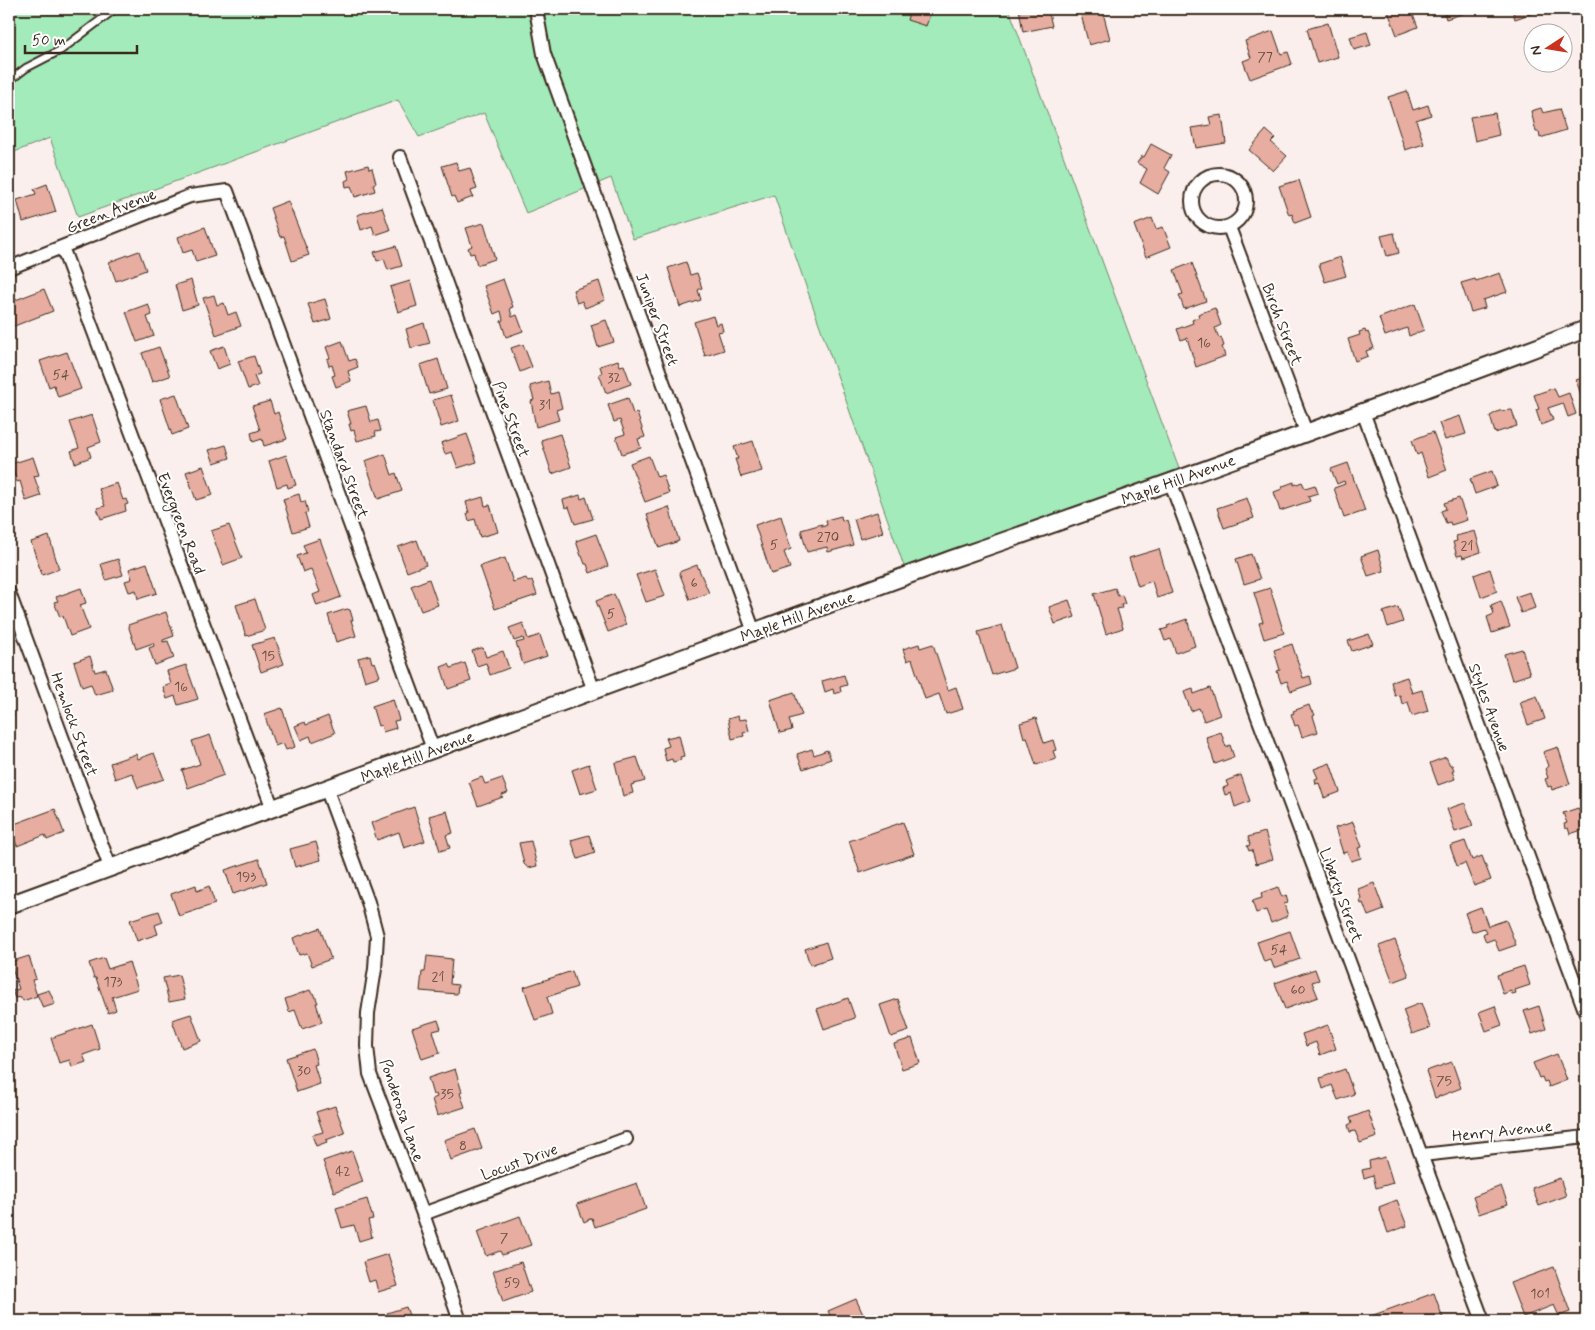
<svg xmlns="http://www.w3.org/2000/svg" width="1595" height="1330" font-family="Mynerve,sans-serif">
	<rect width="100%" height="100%" fill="#faefec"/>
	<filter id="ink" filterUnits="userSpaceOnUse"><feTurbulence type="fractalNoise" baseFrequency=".02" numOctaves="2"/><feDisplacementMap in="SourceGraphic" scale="10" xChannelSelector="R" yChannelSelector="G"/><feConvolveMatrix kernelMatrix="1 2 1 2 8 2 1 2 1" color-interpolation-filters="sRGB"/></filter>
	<g filter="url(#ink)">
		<path fill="#a3ebba" stroke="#6f8a6c" d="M9,9H1009L1182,477L906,572L774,195L633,239L611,178L526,213L484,113L419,137L398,100L78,217L50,138L9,154Z"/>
		<path fill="#e6ada0" stroke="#3b2a1e" d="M837,9H852L850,16L836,12Z
			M910,9H932L926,26L907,20Z
			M1019,9H1048L1052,26L1023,32Z
			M1087,9H1102L1110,39L1089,45L1080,11Z
			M1387,9H1411L1418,27L1397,35Z
			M1443,9H1467L1468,12L1446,19Z
			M1512,9H1535L1536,12L1515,19Z
			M1328,23L1338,57L1317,63L1307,29Z
			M1273,31L1281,54L1288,52L1292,64L1250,79L1243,61L1251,58L1245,41Z
			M1367,32L1371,45L1354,50L1350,37Z
			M1407,91L1413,110L1428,105L1431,115L1416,120L1424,144L1405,150L1388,97Z
			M1541,108L1543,113L1559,109L1566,130L1540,138L1539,132H1536L1531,111Z
			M1495,113L1499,135L1475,141L1470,117Z
			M1222,115L1226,143L1196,148L1192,128L1211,125L1209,117Z
			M1266,130L1275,138L1271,142L1287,156L1273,171L1249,150Z
			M1151,144L1171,155L1164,168L1170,172L1158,194L1140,183L1147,169L1137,163L1142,156L1144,157Z
			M456,162L459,171L470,168L477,189L471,191L473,197L457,203L454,196L452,197L442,166Z
			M368,165L369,169L372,168L376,183L373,184L375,191L355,197L351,186L346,187L345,181L349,179L347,171Z
			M1299,180L1311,217L1295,223L1292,214L1289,215L1279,186Z
			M47,184L56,212L23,222L17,200L36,194L34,189Z
			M288,201L309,255L292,261L284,236L280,237L270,208Z
			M382,207L390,230L375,235L372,226L361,230L357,215Z
			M1152,218L1156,229L1163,227L1171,247L1146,257L1134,225Z
			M484,223L495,259L477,265L474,253L470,254L468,248L472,246L466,228Z
			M205,227L215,256L196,262L192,250L183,253L178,237Z
			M1394,233L1399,253L1387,256L1381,236Z
			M396,246L402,266L388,270L384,259L377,261L374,252Z
			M139,251L146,270L116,281L109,262Z
			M1340,257L1346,276L1325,282L1319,264Z
			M686,262L690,275L697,273L702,288L698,290L701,300L680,307L668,268Z
			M1192,263L1206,301L1184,309L1179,295L1183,294L1174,270Z
			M1500,273L1507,292L1483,300L1485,308L1471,312L1461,283L1475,279L1476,281Z
			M503,279L513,307L510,308L512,317L517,315L523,331L506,337L501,321L503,320L501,311L494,314L484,286Z
			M191,280L198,305L182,310L175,285Z
			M410,281L417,306L398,312L390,287Z
			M599,281L605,300L585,308L582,301L577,303L573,290Z
			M44,289L53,311L9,328V300L12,299L13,301Z
			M214,295L217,305L224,303L228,315L236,312L241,326L216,335L203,298Z
			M325,299L331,319L315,324L308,304Z
			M148,304L152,315L147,317L154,336L137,342L126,312Z
			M1415,304L1424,330L1409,336L1407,328L1385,336L1379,318Z
			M1215,308L1221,325L1215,328L1219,338L1221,337L1224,346L1222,347L1225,356L1196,367L1187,338L1181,340L1177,329L1193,323L1192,320L1199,317L1198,314Z
			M713,316L716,325L721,323L723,331L718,332L724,350L705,356L694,322Z
			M606,320L614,342L598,347L591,325Z
			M424,323L430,343L411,348L406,329Z
			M1365,330L1366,333L1368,332L1374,348L1366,351L1368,356L1355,361L1348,339L1360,335L1359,332Z
			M342,341L349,361L355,359L358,367L348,371L351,381L336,387L332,376L335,375L332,365L329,366L327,359L330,358L326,347Z
			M523,344L532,367L520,372L511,348Z
			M224,346L230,364L217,369L210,351Z
			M159,347L170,376L152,382L142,353Z
			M67,352L81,389L58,397L54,385L49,387L40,361Z
			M254,356L260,374L254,376L258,386L248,389L238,361Z
			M438,359L447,389L429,394L420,365Z
			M618,360L620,366L624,365L631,384L606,393L599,374L602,373L600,366Z
			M1586,377V400L1583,401L1576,380Z
			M548,381L551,394L558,392L562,408L556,410L559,420L536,427L531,401L534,400L530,386Z
			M1554,388L1558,397L1569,393L1576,414L1568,417L1563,403L1548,408L1553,420L1541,425L1536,410L1539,409L1534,395Z
			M176,394L188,429L172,435L160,399Z
			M451,395L459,421L441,427L433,400Z
			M628,398L633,414L637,413L645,437L638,439L641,448L622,454L616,437L625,434L620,420L614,422L608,405Z
			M270,401L274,414L278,412L287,439L264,446L262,439L253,442L251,433L260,430L252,406Z
			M366,406L371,422L378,420L381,431L375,432L376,436L357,441L354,430L351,431L349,424H351L347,411Z
			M1512,410L1517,426L1495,433L1490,416L1499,411Z
			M92,415L101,442L88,447L91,457L75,463L71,451L79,448L70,422Z
			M1460,416L1466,434L1445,440L1439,423Z
			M1433,432L1447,470L1429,477L1421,453L1417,455L1412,440Z
			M467,434L477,462L458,468L452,452L445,454L441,443Z
			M560,434L571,467L552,474L541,440Z
			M753,441L762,471L741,477L735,459H738L734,447Z
			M226,445L230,458L214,463L209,450Z
			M385,454L392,475L396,473L402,491L378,499L365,461Z
			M286,455L296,485L288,488L287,484L277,487L269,461Z
			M649,456L657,477L663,475L669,493L645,502L630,463Z
			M33,457L39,475L34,476L41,496L26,501L20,481L17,482L11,464Z
			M1348,463L1365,511L1344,518L1334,488L1345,484L1344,481L1337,484L1331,469Z
			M203,466L213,495L196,500L186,472Z
			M1492,471L1497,486L1475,494L1470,479Z
			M1294,482V485L1302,482L1305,488L1315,485L1318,493L1308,496L1310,501L1280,511L1274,492L1282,489L1283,486Z
			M117,483L123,500L126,499L128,504L125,505L126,511L101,519L97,508L105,506L99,489Z
			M299,494L301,502L305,501L308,512L305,513L309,527L293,532L283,499Z
			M580,495L581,499L586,497L593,519L575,524L569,507L565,508L563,500Z
			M483,497L485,506L490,505L498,532L480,537L475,519L469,521L467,514L469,513L466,502Z
			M1247,498L1254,518L1224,528L1217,508Z
			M1459,498L1467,520L1451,525L1450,522L1446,523L1441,511L1446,509L1444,503Z
			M669,507L679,541L659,548L647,515Z
			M877,512L883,532L860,539L854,519Z
			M781,516L791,549L784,552L790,568L771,574L755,525Z
			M841,516L842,521L846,520L853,545L828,552L827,547L807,552L801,530L822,524V527L827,525L826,520Z
			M229,525L242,558L223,565L211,531Z
			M1475,531L1481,552L1463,558L1462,555L1457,556L1453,542L1457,541L1456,536Z
			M596,534L608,566L590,573L587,564H585L582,556H581L576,541Z
			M49,536L59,569L42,575L31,542Z
			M320,539L341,597L317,606L313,595L320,592L311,569L303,572L297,556L306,553L303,545Z
			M417,540L426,565L407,572L398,547Z
			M1159,549L1172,593L1157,598L1152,581L1138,586L1129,558Z
			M1378,550L1384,571L1368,576L1361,556Z
			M1251,554L1260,579L1244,584L1236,559Z
			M505,558L513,582L526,578L528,582L532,580L537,595L495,609L480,566Z
			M118,559L123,575L106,580L101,564Z
			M147,563L157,593L138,599L136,590L129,592L125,581L132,579L129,569Z
			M697,565L709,593L690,600L679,572Z
			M655,569L665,596L646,602L636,575Z
			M1490,569L1497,591L1481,597L1474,575Z
			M429,579L438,605L421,611L411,586Z
			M81,588L86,603L80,605L89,629L70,636L63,616L60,617L54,602L58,601L56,597Z
			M1115,588L1118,596L1122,595L1125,604L1121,605L1122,608L1117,609L1123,628L1106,634L1094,594Z
			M1270,588L1284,633L1264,639L1259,623L1263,622L1254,593Z
			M1530,592L1535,608L1521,613L1515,597Z
			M614,594L626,625L608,632L596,601Z
			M255,599L265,630L246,636L236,605Z
			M1069,600L1075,617L1055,624L1049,607Z
			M1501,601L1510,627L1492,633L1487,617L1494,614L1491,605Z
			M1398,607L1403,622L1388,627L1383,612Z
			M347,609L350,610L353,620H351L356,636L336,642L328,615Z
			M166,612L174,636L163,640V642L168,641L174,658L155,665L149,648L154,646L153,643L136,649L128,625Z
			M1187,619L1195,646L1176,653L1171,639L1165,641L1161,630L1168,628L1167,626Z
			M523,623L528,639L540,635L547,656L523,664L516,643L524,641L523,638L514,641L509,628Z
			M1002,625L1015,668L992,675L978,632Z
			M1369,634L1373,644L1352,651L1348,641Z
			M275,638L284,664L261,672L252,645Z
			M919,644L920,648L933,644L948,690L956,687L963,709L946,714L939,694L925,699L912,659L907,661L903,649Z
			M1292,644L1303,678L1310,676L1312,684L1291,691L1287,681L1281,683L1277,671L1280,670L1274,650Z
			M481,648H483L486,657L503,651L509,668L490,675L486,663L477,666L472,651Z
			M1522,649L1530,674L1512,680L1504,654Z
			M370,655L372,663L375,662L380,676L365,681L358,658Z
			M90,656L95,672L106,669L113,690L95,695L91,684L82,687L74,662Z
			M465,663L471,681L448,689L441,667L449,664L451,668Z
			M186,665L198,699L178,705L175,696L167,699L163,687L171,684L167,671Z
			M844,675L847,685L840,687L841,692L834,694L833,689L825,692L822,681Z
			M1407,677L1412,693L1422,690L1428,711L1412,716L1408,702L1402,704L1400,695L1395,696L1391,682Z
			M1210,688L1220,715L1204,721L1199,708L1191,711L1184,692L1193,689L1194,694Z
			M794,692L802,715L789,719L792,730L780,733L770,700Z
			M1537,696L1545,719L1528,725L1520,702Z
			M393,699L399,720L394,721L396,728L383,732L381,725L378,726L372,706Z
			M1309,705L1311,711H1313L1315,715L1313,716L1318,732L1302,737L1298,725L1295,726L1291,714L1294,713L1293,711Z
			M9,708H11L14,716L11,717L12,722L9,723Z
			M282,708L295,747L286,750L283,743L275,746L264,714Z
			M328,716L335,733L312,742L310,736L301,740L295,726L305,722L306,725Z
			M738,716L739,720L746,719L749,731L743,733L744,736L732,739L728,719Z
			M1036,718L1044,743L1053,740L1056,750L1053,751L1056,759L1036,765L1027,737L1024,738L1020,723Z
			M1221,732L1226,747L1230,745L1234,757L1215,764L1206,737Z
			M210,735L224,775L188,788L182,770L200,764L192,741Z
			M679,735L684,756L680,757L681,760L673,762L672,759L666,761L663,748L669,746L666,738Z
			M1558,747L1570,784L1552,790L1551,786L1548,787L1545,779L1548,778L1545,769L1548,766L1543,752Z
			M812,749L814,755L827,750L831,759L803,769L797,754Z
			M154,753L164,779L138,788L132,773L115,779L110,763L136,754L138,759Z
			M637,757L645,781L631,785L633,793L623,796L615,763Z
			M1446,757L1450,765H1452L1454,770L1452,771L1455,779L1438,785L1430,763Z
			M1330,763L1340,792L1324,798L1319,783L1316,784L1315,779L1318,778L1314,769Z
			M589,764L597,789L580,794L572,770Z
			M1241,775L1250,801L1235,807L1231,793L1225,795L1223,788L1228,786L1226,781Z
			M482,777L485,784L502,778L508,793L502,795L503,797L478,806L469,782Z
			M1465,803L1473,826L1455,832L1447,809Z
			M414,807L425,841L404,848L399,832L377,840L371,823Z
			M1578,808L1585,829L1570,834L1568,828L1565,829L1564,824L1567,823L1563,813Z
			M55,809L64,833L47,840L45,835L17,846L9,826Z
			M447,811L453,833L446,835L450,848L440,851L429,816Z
			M903,822L914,854L860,873L849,841Z
			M1353,822L1362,847L1358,848L1361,858L1351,861L1347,852L1343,853L1335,828Z
			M1265,832L1273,859L1256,864L1252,850L1249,851L1247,846L1250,845L1248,837Z
			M589,835L595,853L578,859L571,840Z
			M531,841L537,866L528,868L524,864L519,843Z
			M1465,841L1472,860L1482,856L1491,880L1474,886L1465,863L1457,866L1450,846Z
			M316,842L321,860L295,867L290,849Z
			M1586,850V879H1585L1581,865L1586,864L1582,851Z
			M259,859L267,883L233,894L225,870Z
			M1374,883L1384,910L1368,916L1363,903L1361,904L1360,899L1361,898L1358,889Z
			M196,885L197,891L209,886L215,904L179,916L171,894Z
			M1278,887L1282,897L1286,895L1288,903L1284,904L1288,916L1271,923L1266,910L1256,913L1252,901L1262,898L1261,893Z
			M1481,907L1488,926L1506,920L1516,945L1499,951L1494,939L1486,942L1483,934L1486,932L1484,928L1472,932L1465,913Z
			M159,911L163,922L155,925L158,934L137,941L130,920Z
			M320,928L331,959L312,966L307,953L299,955L293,938Z
			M1290,931L1300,959L1274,968L1271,960L1264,962L1257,942Z
			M1395,940L1409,976L1393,982L1379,946Z
			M826,942L831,958L810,965L805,949Z
			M29,956L36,979L32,980L37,996L23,1001L21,997L15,998L12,991L19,989L10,962Z
			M427,956L452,959L450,984L458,985L457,994L420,991L422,972H425Z
			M104,958L108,969L129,962L138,989L112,997L116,1010L108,1013L96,978H94L89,963Z
			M1524,966L1530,985L1515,990L1516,993L1512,994L1511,991L1503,994L1497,975Z
			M1315,969L1319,980L1312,982L1318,997L1285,1009L1275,983Z
			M572,971L577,987L547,997L552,1014L535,1020L524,987Z
			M179,975L185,999L169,1002L163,978Z
			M49,990L55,1004L43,1008L37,994Z
			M310,990L312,994L314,993L318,1003H316L322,1022L302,1029L295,1010L289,1012L285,999Z
			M848,998L855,1018L824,1029L817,1009Z
			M898,999L909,1031L891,1037L880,1005Z
			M1421,1003L1430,1028L1412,1034L1403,1010Z
			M1495,1006L1502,1025L1486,1031L1479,1012Z
			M1539,1006L1546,1029L1532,1034L1524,1011Z
			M191,1014L201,1041L182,1048L172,1020Z
			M438,1020L441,1029L433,1031L440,1053L422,1059L412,1028Z
			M92,1024L100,1049L83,1055L86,1062L72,1067L70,1060L59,1063L51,1038Z
			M1328,1025L1336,1049L1320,1055L1316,1042L1306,1046L1302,1034Z
			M912,1038L920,1063L902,1069L894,1044Z
			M313,1049L317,1064L314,1065L320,1084L297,1092L286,1058Z
			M1557,1054L1567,1080L1549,1087L1547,1081L1544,1082L1542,1077L1539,1078L1533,1063Z
			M1452,1062L1461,1088L1435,1098L1426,1071Z
			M455,1069L462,1092L460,1093L465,1107L437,1116L432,1099L437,1097L436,1094L433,1095L428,1078Z
			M1345,1069L1354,1094L1338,1100L1332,1085L1323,1089L1320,1078Z
			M335,1106L345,1133L326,1140L327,1142L316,1146L312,1135L323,1132L316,1112Z
			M1368,1111L1377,1137L1360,1143L1355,1131L1350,1132L1348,1125L1352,1123L1350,1118Z
			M475,1129L482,1149L451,1160L444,1140Z
			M352,1151L363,1182L334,1192L323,1161Z
			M1385,1157L1393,1183L1376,1188L1373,1175L1364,1178L1362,1170L1370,1168L1369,1161Z
			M1560,1178L1566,1196L1539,1206L1532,1188Z
			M637,1183L646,1209L595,1227L592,1218L584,1222L577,1204Z
			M1501,1186L1508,1204L1479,1214L1473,1197Z
			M367,1199L373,1219L368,1220L372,1237L359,1241L354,1225L342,1228L336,1208Z
			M1397,1200L1407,1226L1388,1233L1379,1207Z
			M520,1216L531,1245L502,1255L500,1251L486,1256L477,1232Z
			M388,1254L398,1286L378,1292L375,1280L369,1282L363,1262Z
			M521,1262L531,1292L503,1302L493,1271Z
			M1554,1267L1570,1312L1559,1316L1554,1305L1523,1317L1510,1283Z
			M1434,1293L1444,1321H1357Z
			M856,1299L866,1321H833L828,1311Z
			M406,1307L411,1321H390L387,1313Z
			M541,1316L543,1321H526Z"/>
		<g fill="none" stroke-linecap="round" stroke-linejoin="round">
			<g stroke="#3b2a1e" stroke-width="10">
				<path id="service" d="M9,81L26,68L61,50L115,9"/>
			</g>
			<g stroke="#3b2a1e" stroke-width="16">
				<path id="minor" d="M537,15L544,54L754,632
					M400,157L594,691
					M1192 201a27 27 0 1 1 54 0a27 27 0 1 1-54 0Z
					M1229,227L1306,432
					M62,247L273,809
					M9,268L190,196L227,191L433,749
					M1363,412L1586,1013
					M1170,481L1483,1321
					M9,593L110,867
					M327,790L368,902L377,936L375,969L368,1013L367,1046L370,1074L423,1214L460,1321
					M1422,1155L1586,1137
					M423,1214L626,1139"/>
			</g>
			<g stroke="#3b2a1e" stroke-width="20">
				<path id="tertiary" d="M9,905L952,559C1164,486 1376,408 1586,329"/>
			</g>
			<use href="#service" stroke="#fff" stroke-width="6"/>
			<use href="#minor" stroke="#fff" stroke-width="12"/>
			<use href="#tertiary" stroke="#fff" stroke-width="16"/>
		</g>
	</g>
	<g text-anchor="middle" stroke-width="4" stroke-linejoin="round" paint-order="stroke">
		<g font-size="14" fill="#664b3e">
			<text x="1265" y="61">77</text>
			<text x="1204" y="347">16</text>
			<text x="61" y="379">54</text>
			<text x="614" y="382">32</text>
			<text x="545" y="409">31</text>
			<text x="828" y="541">270</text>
			<text x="774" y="549">5</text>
			<text x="1467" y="550">21</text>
			<text x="694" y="587">6</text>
			<text x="611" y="618">5</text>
			<text x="268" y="660">15</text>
			<text x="181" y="691">16</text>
			<text x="246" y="881">193</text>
			<text x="1279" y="954">54</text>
			<text x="438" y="981">21</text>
			<text x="113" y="986">173</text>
			<text x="1298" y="994">60</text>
			<text x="304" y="1075">30</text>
			<text x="1444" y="1085">75</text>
			<text x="447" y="1098">35</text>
			<text x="463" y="1150">8</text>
			<text x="343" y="1176">42</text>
			<text x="504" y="1242">7</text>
			<text x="512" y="1287">59</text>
			<text x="1540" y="1298">101</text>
		</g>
		<g font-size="16" fill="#3b2a1e" stroke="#fff">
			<text transform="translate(111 210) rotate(-22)" y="6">Green Avenue</text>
			<text transform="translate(658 319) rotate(70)" y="6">Juniper Street</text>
			<text transform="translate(1283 324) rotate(69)" y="6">Birch Street</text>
			<text transform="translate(512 419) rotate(70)" y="6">Pine Street</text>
			<text transform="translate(345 464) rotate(70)" y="6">Standard Street</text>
			<text transform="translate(1178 479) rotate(-20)" y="6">Maple Hill Avenue</text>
			<text transform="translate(182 523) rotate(69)" y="6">Evergreen Road</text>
			<text transform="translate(797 616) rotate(-20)" y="6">Maple Hill Avenue</text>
			<text transform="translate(1490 707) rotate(70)" y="6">Styles Avenue</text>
			<text transform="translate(75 724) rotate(70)" y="6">Hemlock Street</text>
			<text transform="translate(417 756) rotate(-21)" y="6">Maple Hill Avenue</text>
			<text transform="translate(1342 895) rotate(70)" y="6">Liberty Street</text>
			<text transform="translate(403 1110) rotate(71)" y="6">Ponderosa Lane</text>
			<text transform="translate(1502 1130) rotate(-6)" y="6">Henry Avenue</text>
			<text transform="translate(519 1161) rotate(-20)" y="6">Locust Drive</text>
		</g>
	</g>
	<rect width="1595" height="1330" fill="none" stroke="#fff" stroke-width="30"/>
	<rect x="15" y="15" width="1565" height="1300" fill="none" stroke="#3b2a1e" stroke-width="2" filter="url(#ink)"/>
	<g transform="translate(1548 48) rotate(258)"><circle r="24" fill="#ffffff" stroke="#b1aaa5"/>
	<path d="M0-4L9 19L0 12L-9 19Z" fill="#c8321e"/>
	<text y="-8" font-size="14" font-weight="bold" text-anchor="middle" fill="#3b2a1e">N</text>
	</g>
	<path d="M25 45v8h112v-8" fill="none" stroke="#3b2a1e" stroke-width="2.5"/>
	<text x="32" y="45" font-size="15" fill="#3b2a1e" stroke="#ffffff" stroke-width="4" paint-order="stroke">50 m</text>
</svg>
